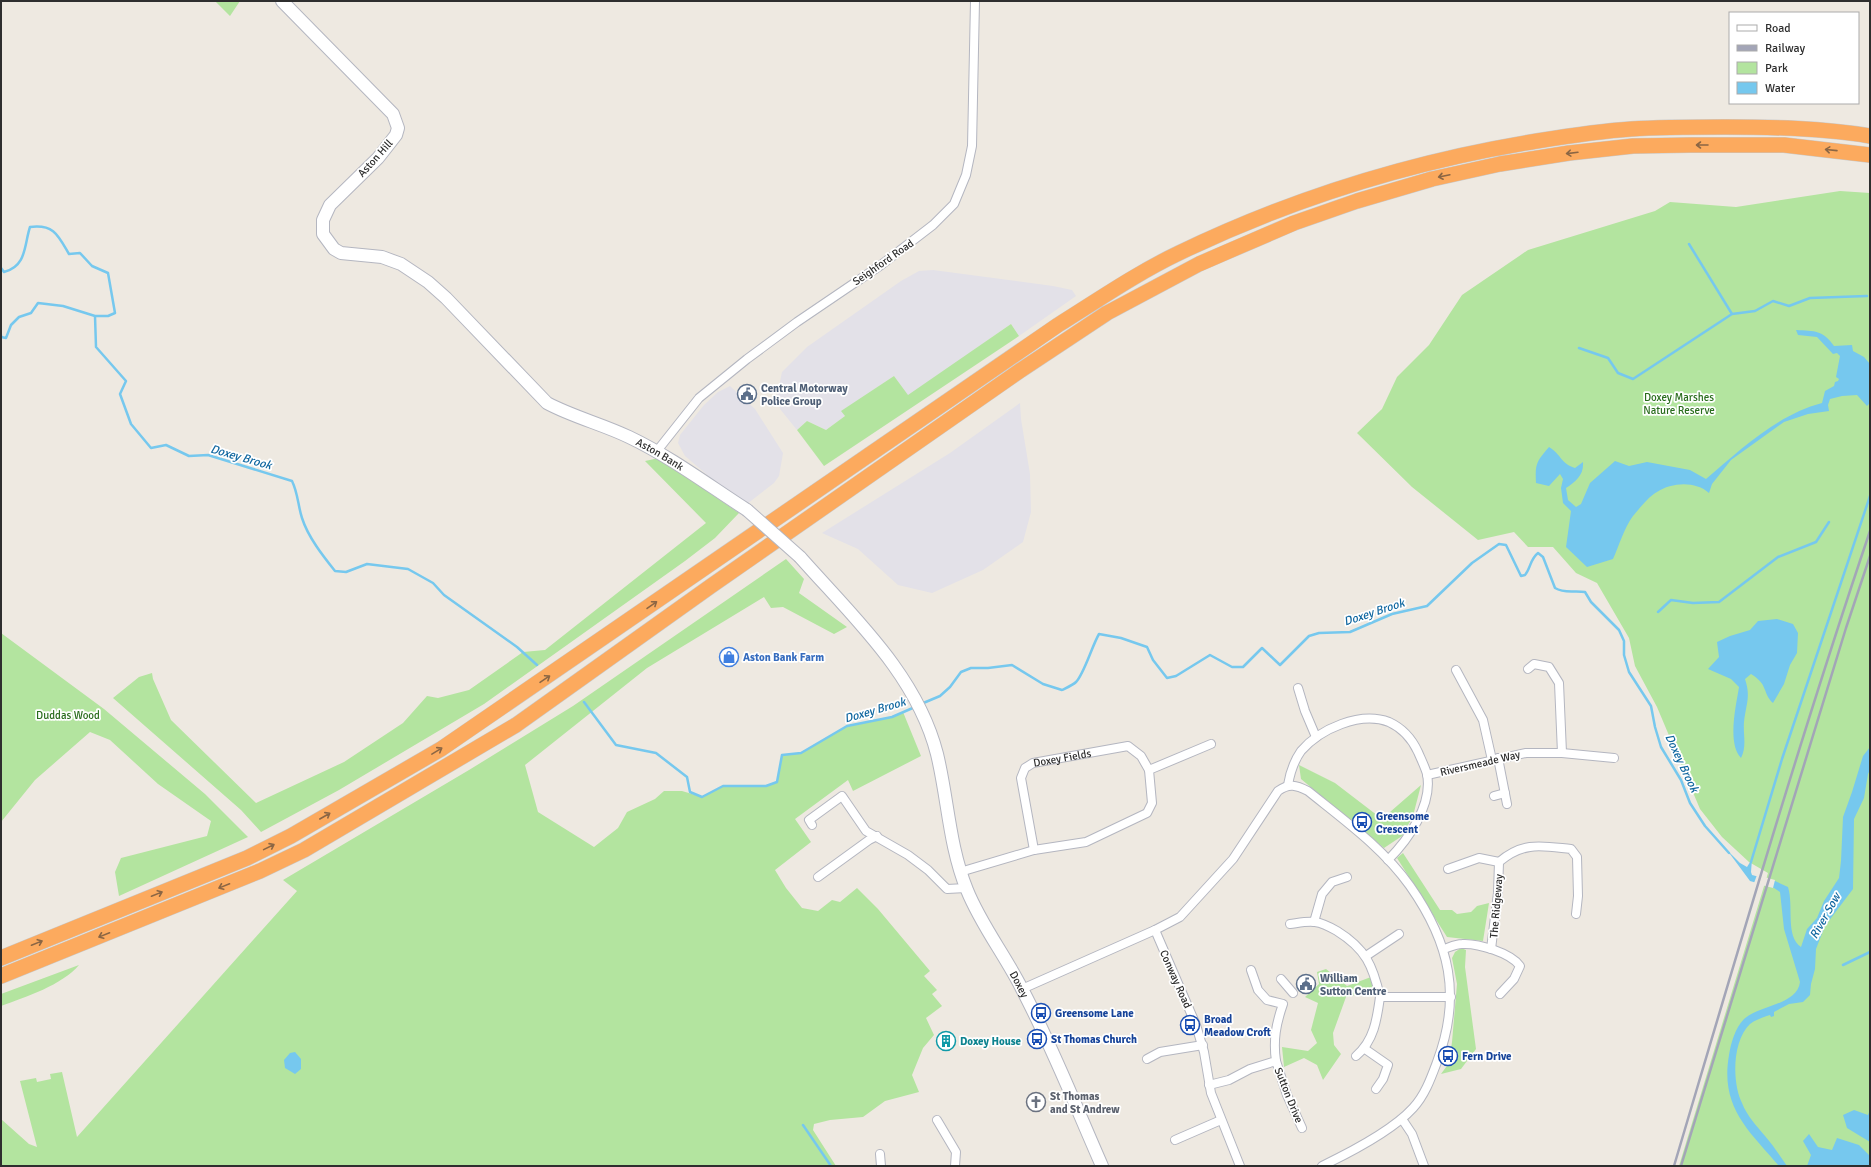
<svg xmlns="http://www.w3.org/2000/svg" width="1871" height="1167" font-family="Signika,sans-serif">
	<rect width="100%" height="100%" fill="#eee9e1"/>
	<path fill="#e3e1e8" d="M933,270L1053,286L1072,290L1076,296L1019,336L1011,324L908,396L894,376L842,411L845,416L826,430L807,421L797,430L780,409L777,396L782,372L807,347L901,281L919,271Z
		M730,386L755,409L783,453L779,476L774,483L747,504L712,479L685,456L678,443L680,435L704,405L718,392Z
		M1020,403L1021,419L1030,474L1031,512L1023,542L983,570L932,593L898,585L858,549L822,533L950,453Z"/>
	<path fill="#b3e49f" d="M215,1H240L230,16Z
		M1840,191L1870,193V1166H1679L1768,873L1749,862L1722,837L1700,809L1657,707L1635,666L1629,638L1597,583L1576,573L1553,547H1528L1514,532L1478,540L1412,487L1357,433L1382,409L1397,377L1429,345L1462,295L1528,250L1655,211L1670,202L1736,207Z
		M1011,324L1019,336L824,466L797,430L807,421L826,430L845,416L841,411L894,376L908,395Z
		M659,458L739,513L715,538L685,561L484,704L339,790L261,832L241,810L113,698L139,677L152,673L153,679L171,720L256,803L344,762L403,723L427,696L438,698L469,690L523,652L545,650L706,523L645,461Z
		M786,559L804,579L799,593L847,627L834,634L783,607L771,608L764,597L647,668L525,765L538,812L594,847L618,828L627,812L655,799L664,791H682L702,797L723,786H766L777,782L782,755L801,753L847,726L892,717L903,712L921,756L853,791L848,780L795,819L811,842L775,870L786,888L802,908L818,911L832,900L840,902L857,888L878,909L930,971L924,976L937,990L932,994L942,1006L926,1018L934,1035L923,1048L912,1075L919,1092L885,1101L863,1117L830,1120L814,1124L813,1130L836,1166H1V1119L29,1144L37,1147L20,1081L36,1078L37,1082L51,1079L50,1074L62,1072L77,1137L297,891L283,880L469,770L573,706Z
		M1,633L104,709L205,794L248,837L119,896L115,872L121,858L207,836L211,821L158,784L110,740L90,732L35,780L1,822Z
		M1299,765L1335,783L1382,819L1421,785L1413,816L1402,836L1384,848L1301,779Z
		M1403,853L1440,910H1452L1457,914L1471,912L1477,906L1489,903L1483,941L1447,937L1397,858Z
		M1461,948L1466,950L1465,967L1476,1049L1461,1069L1441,1074L1449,1063L1452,1042L1457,984L1452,958L1455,952Z
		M79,965C62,985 26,997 1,1006V994Z
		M1326,969L1347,986L1371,977L1374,991L1346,997L1333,1033L1334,1045L1341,1054L1323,1080L1317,1065L1304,1058L1284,1067L1282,1047L1308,1051L1317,1043L1311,1030L1318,1003L1305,997L1319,984L1317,972Z"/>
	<path fill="#76c8ee" d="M1796,330C1815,331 1823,330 1834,346L1852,345L1853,351L1864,357L1870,364V403L1867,406L1857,395L1842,396L1830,399L1828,405L1829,411L1808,414L1784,422L1731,460L1712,484L1709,493C1696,481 1672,482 1657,492C1648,497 1639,509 1633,516C1624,528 1619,546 1613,559L1587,567L1566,547L1571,511L1563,503L1561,488L1563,479L1560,474L1549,486L1536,483C1535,464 1536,462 1549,447C1562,455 1560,463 1575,468L1583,462C1584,475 1576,481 1566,488L1568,500L1576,507L1581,504L1590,483L1615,461L1629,466L1647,462L1690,470L1706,479C1741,449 1777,415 1822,403L1825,391L1834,386L1835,382L1838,381L1839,379L1836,377L1840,356L1837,353L1833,354L1817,337L1798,335Z
		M1777,619L1793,624L1798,633L1797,653L1790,665L1784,684L1773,703C1762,693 1769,685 1751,674L1745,679C1751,697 1746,704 1744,722C1743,735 1747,746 1741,758C1727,743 1736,706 1739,687L1731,679L1708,669L1719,657L1717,642L1730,636L1750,630L1758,621Z
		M1870,747V770L1868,774L1864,798L1854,819L1853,889L1825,926L1816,949L1815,969L1811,984L1810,995L1803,1002L1789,1004L1774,1012V1016L1771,1017L1770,1015C1764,1017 1755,1020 1750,1024C1732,1041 1732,1083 1742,1103C1747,1116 1756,1125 1765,1136C1773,1145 1780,1156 1787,1166H1779C1748,1130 1720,1107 1729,1055C1731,1043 1735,1028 1744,1019C1760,1005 1797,1005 1800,982L1784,929L1780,892L1774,888L1750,881L1727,850L1740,863L1747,867L1752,859L1751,872L1752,875L1775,881L1788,887C1794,906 1785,936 1801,947L1807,929L1817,918L1824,901L1839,878L1841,861L1843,817L1852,792L1863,756Z
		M295,1052L301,1059V1069L295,1074L285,1068L284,1060L290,1053Z
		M1854,1110L1868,1115L1870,1110V1142L1847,1128L1843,1115Z
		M1809,1134L1818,1147L1832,1150L1837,1138L1859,1145L1870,1156V1166H1807L1811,1155L1803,1141Z"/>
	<path fill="#eee9e1" d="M1757,875L1775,880L1773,888L1754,883Z"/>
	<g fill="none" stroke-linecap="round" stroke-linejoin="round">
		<path stroke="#76c8ee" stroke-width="2.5" d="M1689,244L1732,314
			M1,268L4,272C27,266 24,245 30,227C54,224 58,235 69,254L80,253L92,266L108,273L115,313L108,316H95L96,347L126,381L120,394L131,424L151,448L166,445L189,456L208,455L292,481C298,493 298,506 302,518C308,537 323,556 335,571L346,572L367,564L408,569L433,583L444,595L517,647L537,665
			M1,335V337L6,338L11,325L19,317L31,313L38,303L63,306L95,316
			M1579,348L1608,358L1618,373L1633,379L1732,314L1755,311L1773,301L1789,306L1810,298L1867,296
			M1658,612L1671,600L1693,603L1719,602L1778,557L1816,542L1829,522
			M584,702L616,745L656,753L687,777L690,792L702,797L723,786H766L777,782L782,755L801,753L847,726L892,717L915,707
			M921,704L940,696L950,687L961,672L971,668H988L1012,665L1043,684L1062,690C1066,688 1073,685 1076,682C1084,674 1092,646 1099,634L1121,638L1147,647L1153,660L1167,678L1176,676L1210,655L1232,667H1243L1262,648L1280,665L1309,636L1319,633L1350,632L1392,614L1427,606L1472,563L1499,544L1506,545L1521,576L1525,575C1531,568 1530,559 1538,553L1543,557L1555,588C1565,594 1574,590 1585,592L1591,602L1619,630L1624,641V655L1629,672L1651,706L1655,727L1661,747L1681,780L1690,803L1705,826L1729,853
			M1751,862L1782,759L1870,496
			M1843,965L1870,952
			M803,1125L831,1166"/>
		<g stroke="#b4b6c0" stroke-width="10">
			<g id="street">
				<path d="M657,451L699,398L747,359L797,322L881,265L933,225L954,204L966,175L972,146L975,1"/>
				<path d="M1528,669L1534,664L1549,667L1559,683L1562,753"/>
				<path d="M1456,670L1483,720L1492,760"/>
				<path d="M1298,688L1305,711L1316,737"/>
				<path d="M1498,758L1507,804"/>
				<path d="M1427,775L1526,753H1562L1614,758"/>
				<path d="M1288,785C1290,773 1294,761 1301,751C1320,729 1360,711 1389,722C1402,728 1412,739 1418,752C1421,759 1425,767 1427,774C1433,805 1408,840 1388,860"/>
				<path d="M1494,796L1505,793"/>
				<path d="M812,825L809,820L842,796L866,831L908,855L928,870L947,889L966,888"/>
				<path id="s1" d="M1034,850L1021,778L1025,768L1033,763L1128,746L1141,756L1149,770"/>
				<path d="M1448,869L1479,858L1499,862"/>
				<path d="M960,872L1034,850L1086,842L1147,813L1152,803L1149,770L1211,744"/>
				<path d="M818,877L869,840L877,836"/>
				<path d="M1314,922L1322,894L1332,882L1347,877"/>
				<path d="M1290,924C1298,923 1307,921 1315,922C1323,923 1330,927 1337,931C1366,949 1373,966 1380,997H1451"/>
				<path d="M1155,930L1196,1025L1204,1052L1211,1093L1240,1166"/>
				<path d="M1444,949C1450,947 1456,944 1462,944C1478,943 1511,953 1520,966L1514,979L1500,994"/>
				<path d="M1491,949L1498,893L1499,862C1524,841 1542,846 1571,849L1577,857L1578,896L1576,914"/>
				<path d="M1366,956L1399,934"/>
				<path d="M1281,979L1293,993"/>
				<path d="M1022,989L1155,930L1180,917L1233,859L1278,791C1289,783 1296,785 1308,791C1344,820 1383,848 1410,886C1450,943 1462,996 1437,1062C1431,1078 1425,1095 1413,1108C1393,1130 1349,1153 1322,1166"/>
				<path d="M1365,1049L1388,1065L1383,1079L1376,1089"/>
				<path d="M1356,1056C1374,1041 1377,1019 1380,997"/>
				<path d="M1147,1059L1160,1052L1203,1045"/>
				<path d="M1276,1061L1287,1095L1302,1128"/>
				<path d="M1209,1085L1229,1080L1250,1069L1276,1061C1273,1040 1276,1024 1283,1004L1267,1000L1258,990L1251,970"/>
				<path d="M1402,1119L1412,1134L1424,1166"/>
				<path d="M937,1120L956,1152L955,1166"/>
				<path d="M1175,1140L1221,1120"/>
				<path d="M880,1154L881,1166"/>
			</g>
		</g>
		<g stroke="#b4b6c0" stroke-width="14">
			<g id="secondary">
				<path id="s2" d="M282,1L393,114L398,128L396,135L378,158L330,205L323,220V234L334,249L341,253L382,257L401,264L428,282L446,298L547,403C573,417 602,424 629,437C671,457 708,485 747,510"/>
				<path id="s3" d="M800,557C853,617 917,675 937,754C948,799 949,846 967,890C981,925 1005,955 1022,989C1052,1046 1076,1107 1102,1166"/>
			</g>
		</g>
		<g stroke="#c9c9c9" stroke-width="16">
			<path id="highway" d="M1,958L247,858L291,836L441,749L1058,325C1098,300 1137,273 1179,253C1293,198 1413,161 1537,141C1568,136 1600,131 1631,129C1662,127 1694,127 1725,127C1773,127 1822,128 1870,136
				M1,976L260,871L304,850L516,725L711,586L1021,370L1107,313L1199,264L1222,254L1294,223L1357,201L1432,179L1500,164L1569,153L1633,146L1691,145H1784L1870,155"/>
		</g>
		<use href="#street" stroke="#fff" stroke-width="8"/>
		<use href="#secondary" stroke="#fff" stroke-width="12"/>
		<use href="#highway" stroke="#fcaa5e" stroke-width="15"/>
		<path stroke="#a3a5b7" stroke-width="2.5" d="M1674,1166C1737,954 1799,741 1870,531
			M1681,1166L1846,628L1870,556"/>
		<g stroke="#b4b6c0" stroke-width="14" stroke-linecap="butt">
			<path id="secondary-bridge" d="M747,510L800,557"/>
		</g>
		<use href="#secondary-bridge" stroke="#fff" stroke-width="12"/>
	</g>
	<defs><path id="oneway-shaft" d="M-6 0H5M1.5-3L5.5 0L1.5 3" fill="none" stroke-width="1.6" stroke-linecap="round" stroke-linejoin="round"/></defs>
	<g stroke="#8b6644">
		<use href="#oneway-shaft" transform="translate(1702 145) rotate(-180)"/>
		<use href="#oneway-shaft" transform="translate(1831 150) rotate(-174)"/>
		<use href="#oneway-shaft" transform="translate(1572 153) rotate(173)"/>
		<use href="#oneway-shaft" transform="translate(1444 176) rotate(168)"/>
		<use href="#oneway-shaft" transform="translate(652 605) rotate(-35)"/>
		<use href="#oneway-shaft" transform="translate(545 679) rotate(-34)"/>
		<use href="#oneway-shaft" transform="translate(437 751) rotate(-31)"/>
		<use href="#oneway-shaft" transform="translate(325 816) rotate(-30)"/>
		<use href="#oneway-shaft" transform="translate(269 847) rotate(-26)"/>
		<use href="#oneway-shaft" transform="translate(224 886) rotate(158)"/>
		<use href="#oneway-shaft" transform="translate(157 894) rotate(-22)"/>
		<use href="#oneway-shaft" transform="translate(104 935) rotate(158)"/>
		<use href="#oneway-shaft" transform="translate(37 943) rotate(-22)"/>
	</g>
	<defs>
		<g id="civic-ring" transform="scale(1)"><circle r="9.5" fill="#fff" stroke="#5c6f8a" stroke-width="1.5"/><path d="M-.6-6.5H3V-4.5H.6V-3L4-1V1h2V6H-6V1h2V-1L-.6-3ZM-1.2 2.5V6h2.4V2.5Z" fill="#5c6f8a"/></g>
		<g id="shop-ring" transform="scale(1)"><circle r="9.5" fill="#fff" stroke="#3f7fe0" stroke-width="1.5"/><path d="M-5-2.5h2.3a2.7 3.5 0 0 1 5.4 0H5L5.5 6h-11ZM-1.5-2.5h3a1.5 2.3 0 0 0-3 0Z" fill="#3f7fe0"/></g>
		<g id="bus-ring" transform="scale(1)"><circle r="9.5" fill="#fff" stroke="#1a4fb4" stroke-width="1.5"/><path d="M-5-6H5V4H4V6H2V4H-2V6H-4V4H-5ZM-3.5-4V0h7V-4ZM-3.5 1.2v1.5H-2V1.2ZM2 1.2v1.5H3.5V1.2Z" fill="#1a4fb4"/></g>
		<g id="building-ring" transform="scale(1)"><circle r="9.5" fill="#fff" stroke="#0f9aa8" stroke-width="1.5"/><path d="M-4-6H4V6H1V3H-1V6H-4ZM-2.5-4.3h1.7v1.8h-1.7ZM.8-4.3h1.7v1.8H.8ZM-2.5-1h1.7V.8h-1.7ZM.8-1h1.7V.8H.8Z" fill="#0f9aa8"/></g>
		<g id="church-ring" transform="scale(1)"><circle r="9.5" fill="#fff" stroke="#6b7280" stroke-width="1.5"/><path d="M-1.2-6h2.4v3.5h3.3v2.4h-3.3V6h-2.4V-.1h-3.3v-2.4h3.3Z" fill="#6b7280"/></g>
	</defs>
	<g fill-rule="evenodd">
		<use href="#civic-ring" x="747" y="394"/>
		<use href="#shop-ring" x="729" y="657"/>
		<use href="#bus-ring" x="1362" y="822"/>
		<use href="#civic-ring" x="1306" y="984"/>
		<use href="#bus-ring" x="1041" y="1013"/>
		<use href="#bus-ring" x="1190" y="1025"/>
		<use href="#bus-ring" x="1037" y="1039"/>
		<use href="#building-ring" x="946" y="1041"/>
		<use href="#bus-ring" x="1448" y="1056"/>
		<use href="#church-ring" x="1036" y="1102"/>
	</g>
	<g text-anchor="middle" stroke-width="3.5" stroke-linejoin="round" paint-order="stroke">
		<g font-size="11" fill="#2e2e2e" stroke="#fff">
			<text transform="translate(375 158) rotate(-48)" y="4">Aston Hill</text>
			<text transform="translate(883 262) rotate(-35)" y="4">Seighford Road</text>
			<text dy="4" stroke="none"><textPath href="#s2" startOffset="722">Aston Bank</textPath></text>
			<text dy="4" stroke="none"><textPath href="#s1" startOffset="123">Doxey Fields</textPath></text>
			<text transform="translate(1480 763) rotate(-13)" y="4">Riversmeade Way</text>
			<text transform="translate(1496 906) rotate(-85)" y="4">The Ridgeway</text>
			<text transform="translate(1176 979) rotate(66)" y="4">Conway Road</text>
			<text dy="4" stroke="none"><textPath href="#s3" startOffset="490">Doxey</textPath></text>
			<text transform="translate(1289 1095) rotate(68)" y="4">Sutton Drive</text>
		</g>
		<g font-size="11" font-weight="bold" fill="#4e5e75" stroke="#fff" text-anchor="start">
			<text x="761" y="392">Central Motorway<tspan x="761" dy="13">Police Group</tspan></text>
			<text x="1320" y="982">William<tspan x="1320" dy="13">Sutton Centre</tspan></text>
		</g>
		<g font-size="11" fill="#296c1c" stroke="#fff">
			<text x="1679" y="401">Doxey Marshes<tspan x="1679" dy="13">Nature Reserve</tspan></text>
			<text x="68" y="719">Duddas Wood</text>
		</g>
		<g font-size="11" font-weight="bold" fill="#366cbe" stroke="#fff" text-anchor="start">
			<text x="743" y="661">Aston Bank Farm</text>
		</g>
		<g font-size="11" font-weight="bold" fill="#164399" stroke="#fff" text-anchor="start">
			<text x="1376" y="820">Greensome<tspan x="1376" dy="13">Crescent</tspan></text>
			<text x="1055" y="1017">Greensome Lane</text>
			<text x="1204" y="1023">Broad<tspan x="1204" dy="13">Meadow Croft</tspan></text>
			<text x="1051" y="1043">St Thomas Church</text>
			<text x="1462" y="1060">Fern Drive</text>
		</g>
		<g font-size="11" font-weight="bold" fill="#0d838f" stroke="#fff" text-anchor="start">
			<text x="960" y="1045">Doxey House</text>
		</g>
		<g font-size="11" font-weight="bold" fill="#5b616d" stroke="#fff" text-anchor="start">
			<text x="1050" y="1100">St Thomas<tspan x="1050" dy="13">and St Andrew</tspan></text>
		</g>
		<g font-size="12" font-style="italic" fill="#1067a0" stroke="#fff">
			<text transform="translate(241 457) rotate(16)" y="4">Doxey Brook</text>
			<text transform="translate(1374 612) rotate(-18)" y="4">Doxey Brook</text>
			<text transform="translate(875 710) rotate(-16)" y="4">Doxey Brook</text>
			<text transform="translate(1682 763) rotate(65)" y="4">Doxey Brook</text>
			<text transform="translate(1825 916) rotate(-61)" y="4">River Sow</text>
		</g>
	</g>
	<rect width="1871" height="1167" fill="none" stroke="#2e2e2e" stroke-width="4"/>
	<rect x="1729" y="12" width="130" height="92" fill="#ffffff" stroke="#ababab"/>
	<rect x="1737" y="25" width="20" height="6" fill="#ffffff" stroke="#ababab"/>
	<text x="1765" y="32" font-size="12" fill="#2e2e2e">Road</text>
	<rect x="1737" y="45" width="20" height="6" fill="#a3a5b7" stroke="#ababab"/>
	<text x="1765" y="52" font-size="12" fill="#2e2e2e">Railway</text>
	<rect x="1737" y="62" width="20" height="12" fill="#b3e49f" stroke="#ababab"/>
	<text x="1765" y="72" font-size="12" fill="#2e2e2e">Park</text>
	<rect x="1737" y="82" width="20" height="12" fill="#76c8ee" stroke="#ababab"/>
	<text x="1765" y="92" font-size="12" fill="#2e2e2e">Water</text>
</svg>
